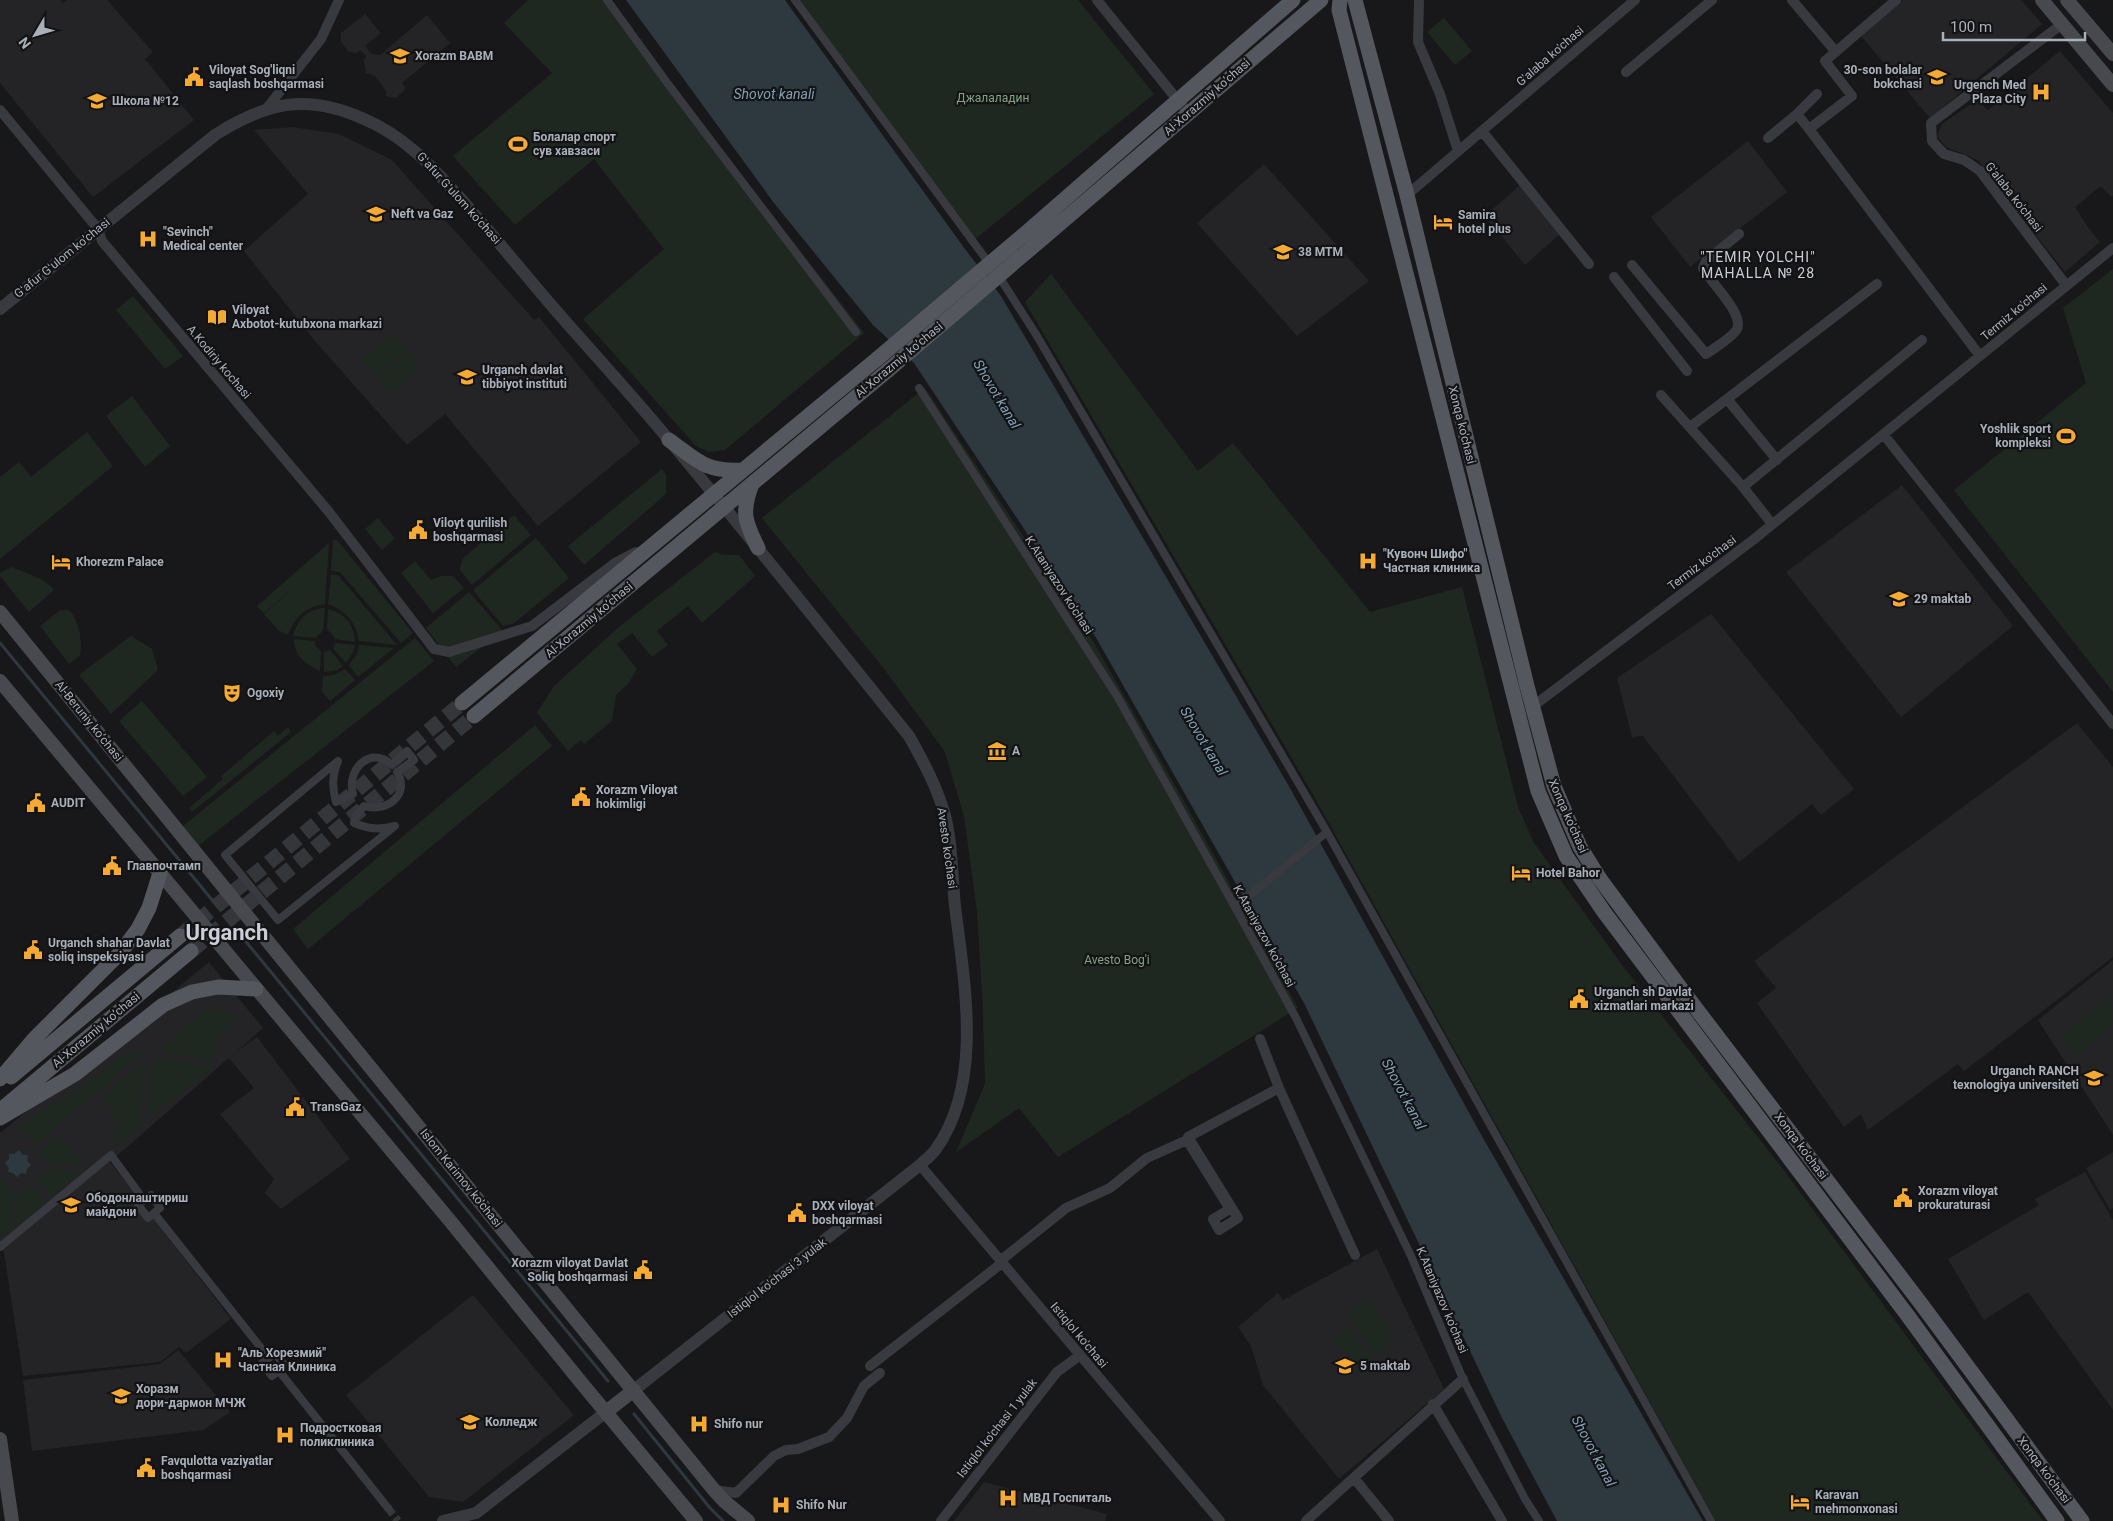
<svg xmlns="http://www.w3.org/2000/svg" width="2113" height="1521" font-family="Roboto,sans-serif">
	<rect width="100%" height="100%" fill="#18181a"/>
	<path fill="#242427" d="M0,0H60L62,3L67,0H107L153,52L145,59L194,120L93,197L0,83Z
		M1903,0H2021L2042,24L1930,118L1861,36Z
		M365,14L381,33L365,46L372,54L380,55L427,15L450,43L402,83L405,87L404,91L396,98L386,96V91L375,76L366,73L364,60L366,56L360,50L357,53L349,52L341,42V33Z
		M2060,51L2113,113V195L2111,197L2101,186L2075,207L2088,227L2100,242L2065,272L1992,180L1978,160L1946,147L1937,136L1942,124L1977,100L1988,110Z
		M293,127L339,134L392,160L534,320L539,317L641,442L538,526L445,414L407,445L314,340L244,251L308,194L254,130Z
		M1748,141L1787,192L1690,267L1651,217Z
		M1264,164L1369,281L1297,336L1197,223Z
		M1520,185L1560,234L1525,265L1485,216Z
		M1902,485L2013,626L1901,717L1786,572Z
		M1711,614L1854,789L1821,815L1812,804L1739,862L1643,736L1632,737L1617,678Z
		M2077,723L2113,767V957L1964,1071L1958,1064L1868,1130L1861,1114L1844,1127L1757,1003L1776,988L1754,961Z
		M2113,960V1135L2038,1020Z
		M209,962L263,1028L236,1052L257,1037L350,1159L281,1209L265,1193L274,1179L220,1114L254,1088L229,1058L110,1162L231,1319L186,1353L179,1347L160,1362L23,1376L4,1252L0,1248V1133Z
		M2113,1152V1208L2110,1210L2086,1168Z
		M2085,1172L2113,1220V1410L2028,1292L1984,1320L1948,1259L2039,1205L2035,1199Z
		M1377,1249L1444,1389L1339,1479L1263,1385L1251,1346L1238,1327L1278,1293L1283,1300Z
		M473,1295L574,1415L463,1502L429,1497L346,1395Z
		M178,1350L230,1412L203,1430L32,1451L23,1380L160,1364Z
		M984,1482L1107,1514L1105,1521H954Z"/>
	<path fill="#1f2820" d="M528,0H612C693,114 779,223 864,333L725,450L708,452L695,445L583,319L664,249L594,159L515,225L453,156L552,73L504,23Z
		M800,0H1078L1154,94L974,240Z
		M1444,18L1472,51L1455,65L1427,32Z
		M2113,269V692L1954,490L2086,383L2063,308Z
		M1051,274L1198,471L1233,443L1370,612L1462,587L1518,807L1534,843L1622,965L1783,1169L2043,1521H1716L1311,791L1025,302Z
		M133,296L183,356L165,369L116,310Z
		M394,333L407,350L376,376L363,359Z
		M409,352L422,368L390,394L378,378Z
		M925,388L1094,643L1189,810L1298,1008L1058,1157L1019,1108L956,1152L985,1084L983,1010L977,911L964,816L945,752L885,670L762,518Z
		M132,396L170,446L145,467L106,416Z
		M87,432L113,466L0,559V477L19,462L31,477Z
		M662,469L666,474V494L584,565L568,546Z
		M514,515L531,535L472,585L460,570L462,559Z
		M378,518L395,538L382,550L365,529Z
		M536,538L569,578L513,624L503,626L473,590Z
		M333,540H337L413,633L401,643L340,572L331,571Z
		M329,543L325,604C306,607 295,616 288,635L278,630L264,614L294,588L264,613L257,606Z
		M715,552L723,555H739L755,576L702,623L688,606L657,631L668,645L652,657L632,633L617,644L637,669L628,684L616,695L612,721L584,744L581,740L568,751L537,713L554,686L620,626Z
		M415,561L431,580L442,576H453L464,588L433,613L401,573Z
		M12,567L41,579L53,588V591L29,612L0,576V573Z
		M331,575H338L397,645L359,641C356,622 346,611 328,604Z
		M469,592L503,631L456,667L426,628Z
		M325,608L323,631L315,638L293,636C298,619 307,609 325,608Z
		M328,609C345,614 354,624 355,642L335,639L330,632L327,630Z
		M65,610L70,611C80,623 82,640 80,655L69,664L40,626L59,611Z
		M131,636L152,649L158,670L111,714L79,675Z
		M415,638L434,661L198,846L183,826Z
		M294,639L315,641V645L321,651L320,671C307,665 293,655 294,639Z
		M335,643L355,645L353,652L346,663L333,648Z
		M359,645L394,648L358,677L349,665L357,654Z
		M330,650L343,666L337,670L324,672V652Z
		M345,669L355,680L330,701L322,692L323,676L334,675Z
		M142,701L207,777L183,796L119,721Z
		M535,725L552,746L308,949L293,929Z
		M288,727L291,732L192,812L189,808L223,779L221,776L274,731L278,736Z
		M2107,998L2113,1005V1027L2076,1056L2060,1036Z
		M207,1008L241,1017L218,1035L212,1061L164,1051L163,1046Z
		M135,1050L140,1056L34,1146L19,1128L41,1110L68,1097L127,1052Z
		M161,1057L214,1067L147,1118L153,1063Z
		M141,1063L146,1066L139,1128L119,1144L111,1133L121,1125L100,1099Z
		M59,1135L84,1165L49,1164L39,1151Z
		M49,1169L82,1171L52,1197L37,1179Z
		M2,1180L14,1195L11,1230L0,1239V1182Z
		M30,1185L42,1199V1205L16,1226L18,1195Z
		M1369,1297L1396,1342L1374,1355L1348,1311Z
		M1348,1326L1376,1362L1361,1374L1333,1337Z"/>
	<path fill="#2d383f" d="M626,0H785L965,249L1001,296L1290,788L1483,1138L1703,1521H1557L1502,1418L1305,1005L1095,636L914,363L873,325L774,203Z
		M19,1150L23,1155H28L27,1161L31,1165L27,1169L26,1174L21,1173L17,1177L13,1173L8,1172L9,1168L5,1163L9,1159V1154H14Z"/>
	<g fill="none" stroke-linecap="round" stroke-linejoin="round">
		<path stroke="#2d383f" stroke-width="3" d="M0,643L213,901
			M233,926L608,1381
			M634,1414L710,1508L723,1521"/>
		<path stroke="#35363a" stroke-width="8" stroke-dasharray="8 4" stroke-linecap="butt" d="M388,1508L398,1521"/>
		<path stroke="#35363a" stroke-width="15" stroke-dasharray="15 8" stroke-linecap="butt" d="M180,936L462,703
			M191,951L474,716"/>
		<path stroke="#393a3f" stroke-width="8" d="M607,0L665,80L856,332
			M795,0L991,266
			M998,275L1037,336L1327,832L1711,1521
			M919,388L1117,696L1235,907L1296,1018L1411,1256L1463,1379L1525,1499L1539,1521
			M407,751L414,760L397,772C411,795 386,813 364,806L355,817L354,823C369,829 379,830 395,826L278,920L225,855L338,761C332,776 332,786 336,802L353,794C346,769 371,745 392,765Z
			M1235,907L1327,832
			M151,1195L160,1208L148,1218L138,1205Z
			M154,1213L269,1358
			M0,1247L111,1155L144,1200
			M275,1353L285,1366L272,1376L262,1363Z
			M279,1371L388,1508"/>
		<path stroke="#393a3f" stroke-width="10" d="M1097,0L1188,113
			M1419,0L1418,42L1440,94L1458,151
			M1792,0L1836,52
			M1896,0L1825,61L1852,96L1809,129L1980,356
			M2062,24L1931,123L1932,141L1944,154L1964,160L1980,171L2066,285
			M1626,72L1712,0
			M267,108L321,39L339,0
			M0,110L98,229L102,241L329,512L434,649L449,652L532,626L615,563L636,552
			M1797,114L1817,94
			M1482,131L1589,264
			M1768,138L1797,114L1809,129
			M1407,195L1635,0
			M1632,265L1706,354C1713,349 1733,337 1737,329C1744,313 1710,282 1703,268L1706,261L1739,234
			M1614,277L1687,371
			M1661,395L1743,487L1772,524
			M1690,427L1727,399
			M1884,435L2113,724
			M1777,460L1727,399L1877,284
			M1743,487L1922,340
			M1532,707L1753,540L2113,248
			M1260,1039L1279,1088L1355,1255
			M920,1165L1220,1521
			M1000,1261L1066,1208L1110,1188L1147,1158L1187,1140L1230,1209L1213,1219L1219,1230L1238,1218L1188,1137L1279,1088
			M870,1366L1002,1263
			M1433,1404L1502,1521
			M1354,1478L1389,1521
			M714,1490L736,1493L774,1456L786,1450L798,1449L829,1437L847,1418L864,1386L880,1373
			M941,1521L1057,1372L1079,1356
			M1306,1521L1463,1379"/>
		<path stroke="#393a3f" stroke-width="12" d="M0,309L215,135C267,102 307,93 364,119C405,136 433,168 462,200C493,235 522,271 552,306C591,351 631,394 669,440C751,538 830,638 909,736C923,761 936,785 944,812C952,839 952,877 955,906C964,981 984,1082 936,1149C932,1155 925,1160 920,1165L634,1390
			M443,1521L476,1513L606,1412"/>
		<path stroke="#47494f" stroke-width="14" d="M2042,0L2113,85
			M2067,0L2113,54
			M0,612L714,1490L724,1501L748,1521
			M0,681L451,1222L584,1386L696,1521
			M606,1412L634,1390
			M0,1439L12,1521"/>
		<path stroke="#55575e" stroke-width="15" d="M1340,0L1339,10L1538,791L1566,856L1604,912L1908,1316L2057,1521
			M1355,0L1407,195L1527,686L1554,786L1580,847L1600,879L1682,990L1922,1305L2082,1521
			M1034,226L1293,0
			M1043,238L1321,0
			M669,440C698,461 705,472 743,470
			M752,484C741,512 745,522 758,548
			M462,703L877,359
			M474,716L887,371
			M11,1077L180,936
			M0,1079L34,1039L121,952L138,929L149,908L160,873
			M3,1108L191,951
			M0,1118L75,1074L163,1005L192,992L218,987L256,989"/>
		<path stroke="#55575e" stroke-width="15" d="M877,359L1034,226
			M887,371L1043,238"/>
	</g>
	<defs>
		<g id="university-bare" transform="scale(1.5)"><path d="M0-5L7-2L0 1L-7-2ZM-4 1L0 2.5L4 1V4Q0 6-4 4Z" fill="#f7aa33" stroke="#131315" stroke-width="2.5" paint-order="stroke"/></g>
		<g id="civic-bare" transform="scale(1.5)"><path d="M-.6-6.5H3V-4.5H.6V-3L4-1V1h2V6H-6V1h2V-1L-.6-3ZM-1.2 2.5V6h2.4V2.5Z" fill="#f7aa33" stroke="#131315" stroke-width="2.5" paint-order="stroke"/></g>
		<g id="school-bare" transform="scale(1.5)"><path d="M0-5L7-2L0 1L-7-2ZM-4 1L0 2.5L4 1V4Q0 6-4 4Z" fill="#f7aa33" stroke="#131315" stroke-width="2.5" paint-order="stroke"/></g>
		<g id="hospital-bare" transform="scale(1.5)"><path d="M-5-5h3v3.5h4V-5h3V5h-3V1.5h-4V5h-3Z" fill="#f7aa33" stroke="#131315" stroke-width="2.5" paint-order="stroke"/></g>
		<g id="stadium-bare" transform="scale(1.5)"><path d="M0-5a6.5 5 0 1 0 0 10a6.5 5 0 1 0 0-10ZM-3.5-1.8h7v3.6h-7Z" fill="#f7aa33" stroke="#131315" stroke-width="2.5" paint-order="stroke"/></g>
		<g id="hotel-bare" transform="scale(1.5)"><path d="M-6-4.5h1.5V1H6V5H4.5V3h-9V5H-6ZM-4 0a1.8 1.8 0 1 1 3.6 0ZM.5 0V-2.5h3Q6-2.5 6 0Z" fill="#f7aa33" stroke="#131315" stroke-width="2.5" paint-order="stroke"/></g>
		<g id="library-bare" transform="scale(1.5)"><path d="M-6-4Q-3-5.5-.7-3.5V5Q-3 3-6 4ZM6-4Q3-5.5 .7-3.5V5Q3 3 6 4Z" fill="#f7aa33" stroke="#131315" stroke-width="2.5" paint-order="stroke"/></g>
		<g id="theatre-bare" transform="scale(1.5)"><path d="M-5-5.5Q0-4 5-5.5V0Q5 5 0 6Q-5 5-5 0ZM-3.3-2.5H-1v1.5H-3.3ZM1-2.5H3.3v1.5H1ZM-2.8 1Q0 5.5 2.8 1Z" fill="#f7aa33" stroke="#131315" stroke-width="2.5" paint-order="stroke"/></g>
		<g id="museum-bare" transform="scale(1.5)"><path d="M0-6L6-3V-2H-6V-3ZM-5-1h2V3h-2ZM-1-1h2V3h-2ZM3-1h2V3H3ZM-6 4H6V6H-6Z" fill="#f7aa33" stroke="#131315" stroke-width="2.5" paint-order="stroke"/></g>
	</defs>
	<g fill-rule="evenodd">
		<use href="#university-bare" x="400" y="56"/>
		<use href="#civic-bare" x="194" y="77"/>
		<use href="#school-bare" x="1937" y="77"/>
		<use href="#hospital-bare" x="2041" y="92"/>
		<use href="#school-bare" x="97" y="101"/>
		<use href="#stadium-bare" x="518" y="144"/>
		<use href="#school-bare" x="376" y="214"/>
		<use href="#hotel-bare" x="1443" y="222"/>
		<use href="#hospital-bare" x="148" y="239"/>
		<use href="#school-bare" x="1283" y="252"/>
		<use href="#library-bare" x="217" y="317"/>
		<use href="#university-bare" x="467" y="377"/>
		<use href="#stadium-bare" x="2066" y="436"/>
		<use href="#civic-bare" x="418" y="530"/>
		<use href="#hospital-bare" x="1368" y="561"/>
		<use href="#hotel-bare" x="61" y="562"/>
		<use href="#school-bare" x="1899" y="599"/>
		<use href="#theatre-bare" x="232" y="693"/>
		<use href="#museum-bare" x="997" y="751"/>
		<use href="#civic-bare" x="581" y="797"/>
		<use href="#civic-bare" x="36" y="803"/>
		<use href="#civic-bare" x="112" y="866"/>
		<use href="#hotel-bare" x="1521" y="873"/>
		<use href="#civic-bare" x="33" y="950"/>
		<use href="#civic-bare" x="1579" y="999"/>
		<use href="#university-bare" x="2094" y="1078"/>
		<use href="#civic-bare" x="295" y="1107"/>
		<use href="#civic-bare" x="1903" y="1198"/>
		<use href="#school-bare" x="71" y="1205"/>
		<use href="#civic-bare" x="797" y="1213"/>
		<use href="#civic-bare" x="643" y="1270"/>
		<use href="#hospital-bare" x="223" y="1360"/>
		<use href="#school-bare" x="1345" y="1366"/>
		<use href="#school-bare" x="121" y="1396"/>
		<use href="#university-bare" x="470" y="1422"/>
		<use href="#hospital-bare" x="699" y="1424"/>
		<use href="#hospital-bare" x="285" y="1435"/>
		<use href="#civic-bare" x="146" y="1468"/>
		<use href="#hospital-bare" x="1008" y="1498"/>
		<use href="#hotel-bare" x="1800" y="1502"/>
		<use href="#hospital-bare" x="781" y="1505"/>
	</g>
	<g text-anchor="middle" stroke-width="4.5" stroke-linejoin="round" paint-order="stroke">
		<g font-size="12" font-weight="bold" fill="#aab0ba" stroke="#131315" text-anchor="start">
			<text x="415" y="60">Xorazm BABM</text>
			<text x="209" y="74">Viloyat Sog'liqni<tspan x="209" dy="14">saqlash boshqarmasi</tspan></text>
			<text x="1922" y="74" text-anchor="end">30-son bolalar<tspan x="1922" dy="14">bokchasi</tspan></text>
			<text x="2026" y="89" text-anchor="end">Urgench Med<tspan x="2026" dy="14">Plaza City</tspan></text>
			<text x="112" y="105">Школа №12</text>
			<text x="533" y="141">Болалар спорт<tspan x="533" dy="14">сув хавзаси</tspan></text>
			<text x="391" y="218">Neft va Gaz</text>
			<text x="1458" y="219">Samira<tspan x="1458" dy="14">hotel plus</tspan></text>
			<text x="163" y="236">"Sevinch"<tspan x="163" dy="14">Medical center</tspan></text>
			<text x="1298" y="256">38 MTM</text>
			<text x="232" y="314">Viloyat<tspan x="232" dy="14">Axbotot-kutubxona markazi</tspan></text>
			<text x="482" y="374">Urganch davlat<tspan x="482" dy="14">tibbiyot instituti</tspan></text>
			<text x="2051" y="433" text-anchor="end">Yoshlik sport<tspan x="2051" dy="14">kompleksi</tspan></text>
			<text x="433" y="527">Viloyt qurilish<tspan x="433" dy="14">boshqarmasi</tspan></text>
			<text x="1383" y="558">"Кувонч Шифо"<tspan x="1383" dy="14">Частная клиника</tspan></text>
			<text x="76" y="566">Khorezm Palace</text>
			<text x="1914" y="603">29 maktab</text>
			<text x="247" y="697">Ogoxiy</text>
			<text x="1012" y="755">A</text>
			<text x="596" y="794">Xorazm Viloyat<tspan x="596" dy="14">hokimligi</tspan></text>
			<text x="51" y="807">AUDIT</text>
			<text x="127" y="870">Главпочтамп</text>
			<text x="1536" y="877">Hotel Bahor</text>
			<text x="48" y="947">Urganch shahar Davlat<tspan x="48" dy="14">soliq inspeksiyasi</tspan></text>
			<text x="1594" y="996">Urganch sh Davlat<tspan x="1594" dy="14">xizmatlari markazi</tspan></text>
			<text x="2079" y="1075" text-anchor="end">Urganch RANCH<tspan x="2079" dy="14">texnologiya universiteti</tspan></text>
			<text x="310" y="1111">TransGaz</text>
			<text x="1918" y="1195">Xorazm viloyat<tspan x="1918" dy="14">prokuraturasi</tspan></text>
			<text x="86" y="1202">Ободонлаштириш<tspan x="86" dy="14">майдони</tspan></text>
			<text x="812" y="1210">DXX viloyat<tspan x="812" dy="14">boshqarmasi</tspan></text>
			<text x="628" y="1267" text-anchor="end">Xorazm viloyat Davlat<tspan x="628" dy="14">Soliq boshqarmasi</tspan></text>
			<text x="238" y="1357">"Аль Хорезмий"<tspan x="238" dy="14">Частная Клиника</tspan></text>
			<text x="1360" y="1370">5 maktab</text>
			<text x="136" y="1393">Хоразм<tspan x="136" dy="14">дори-дармон МЧЖ</tspan></text>
			<text x="485" y="1426">Колледж</text>
			<text x="714" y="1428">Shifo nur</text>
			<text x="300" y="1432">Подростковая<tspan x="300" dy="14">поликлиника</tspan></text>
			<text x="161" y="1465">Favqulotta vaziyatlar<tspan x="161" dy="14">boshqarmasi</tspan></text>
			<text x="1815" y="1499">Karavan<tspan x="1815" dy="14">mehmonxonasi</tspan></text>
			<text x="1023" y="1502">МВД Госпиталь</text>
			<text x="796" y="1509">Shifo Nur</text>
		</g>
		<g font-size="12" fill="#aab0ba" stroke="#131315">
			<text transform="translate(1550 56) rotate(-41)" y="4">G'alaba ko'chasi</text>
			<text transform="translate(1207 97) rotate(-41)" y="4">Al-Xorazmiy ko’chasi</text>
			<text transform="translate(2014 197) rotate(52)" y="4">G'alaba ko'chasi</text>
			<text transform="translate(459 198) rotate(48)" y="4">Gʻafur Gʻulom ko’chasi</text>
			<text transform="translate(62 258) rotate(-39)" y="4">Gʻafur Gʻulom ko’chasi</text>
			<text transform="translate(2014 312) rotate(-40)" y="4">Termiz ko'chasi</text>
			<text transform="translate(899 360) rotate(-40)" y="4">Al-Xorazmiy ko’chasi</text>
			<text transform="translate(219 362) rotate(50)" y="4">A.Kodiriy kochasi</text>
			<text transform="translate(1462 425) rotate(76)" y="4">Xonqa ko'chasi</text>
			<text transform="translate(1702 563) rotate(-37)" y="4">Termiz ko'chasi</text>
			<text transform="translate(1059 585) rotate(57)" y="4">K.Ataniyazov ko'chasi</text>
			<text transform="translate(589 620) rotate(-40)" y="4">Al-Xorazmiy ko’chasi</text>
			<text transform="translate(89 721) rotate(51)" y="4">Al-Beruniy ko’chasi</text>
			<text transform="translate(1568 816) rotate(66)" y="4">Xonqa ko'chasi</text>
			<text transform="translate(947 848) rotate(82)" y="4">Avesto ko'chasi</text>
			<text transform="translate(1264 936) rotate(61)" y="4">K.Ataniyazov ko'chasi</text>
			<text transform="translate(96 1030) rotate(-40)" y="4">Al-Xorazmiy ko’chasi</text>
			<text transform="translate(1801 1146) rotate(53)" y="4">Xonqa ko'chasi</text>
			<text transform="translate(461 1178) rotate(51)" y="4">Islom Karimov ko'chasi</text>
			<text transform="translate(777 1278) rotate(-38)" y="4">Istiqlol ko'chasi 3 yulak</text>
			<text transform="translate(1442 1300) rotate(67)" y="4">K.Ataniyazov ko'chasi</text>
			<text transform="translate(1079 1335) rotate(50)" y="4">Istiqlol ko'chasi</text>
			<text transform="translate(997 1428) rotate(-52)" y="4">Istiqlol ko'chasi 1 yulak</text>
			<text transform="translate(2044 1470) rotate(53)" y="4">Xonqa ko'chasi</text>
		</g>
		<g font-size="12" fill="#80a580" stroke="#131315">
			<text x="993" y="102">Джалаладин</text>
			<text x="1117" y="964">Avesto Bog'i</text>
		</g>
		<g font-size="14" font-style="italic" fill="#80a0b6" stroke="#131315">
			<text x="774" y="99">Shovot kanali</text>
			<text transform="translate(997 394) rotate(59)" y="5">Shovot kanal</text>
			<text transform="translate(1204 741) rotate(59)" y="5">Shovot kanal</text>
			<text transform="translate(1404 1094) rotate(62)" y="5">Shovot kanal</text>
			<text transform="translate(1594 1451) rotate(62)" y="5">Shovot kanal</text>
		</g>
		<g font-size="14" letter-spacing="1" fill="#cbced6" stroke="#131315">
			<text x="1758" y="262">"TEMIR YOLCHI"<tspan x="1758" dy="16">MAHALLA № 28</tspan></text>
		</g>
		<g font-size="22" font-weight="bold" fill="#cbced6" stroke="#131315">
			<text x="227" y="940">Urganch</text>
		</g>
	</g>
	<g transform="translate(35 35) rotate(232)" stroke="#131315" stroke-width="4" paint-order="stroke">
	<path d="M0-4L9 19L0 12L-9 19Z" fill="#aab0ba"/>
	<text y="-8" font-size="14" font-weight="bold" text-anchor="middle" fill="#aab0ba">N</text>
	</g>
	<path d="M1943 32v8h142v-8" fill="none" stroke="#aab0ba" stroke-width="2.5"/>
	<text x="1950" y="32" font-size="15" fill="#aab0ba" stroke="#131315" stroke-width="4" paint-order="stroke">100 m</text>
</svg>
